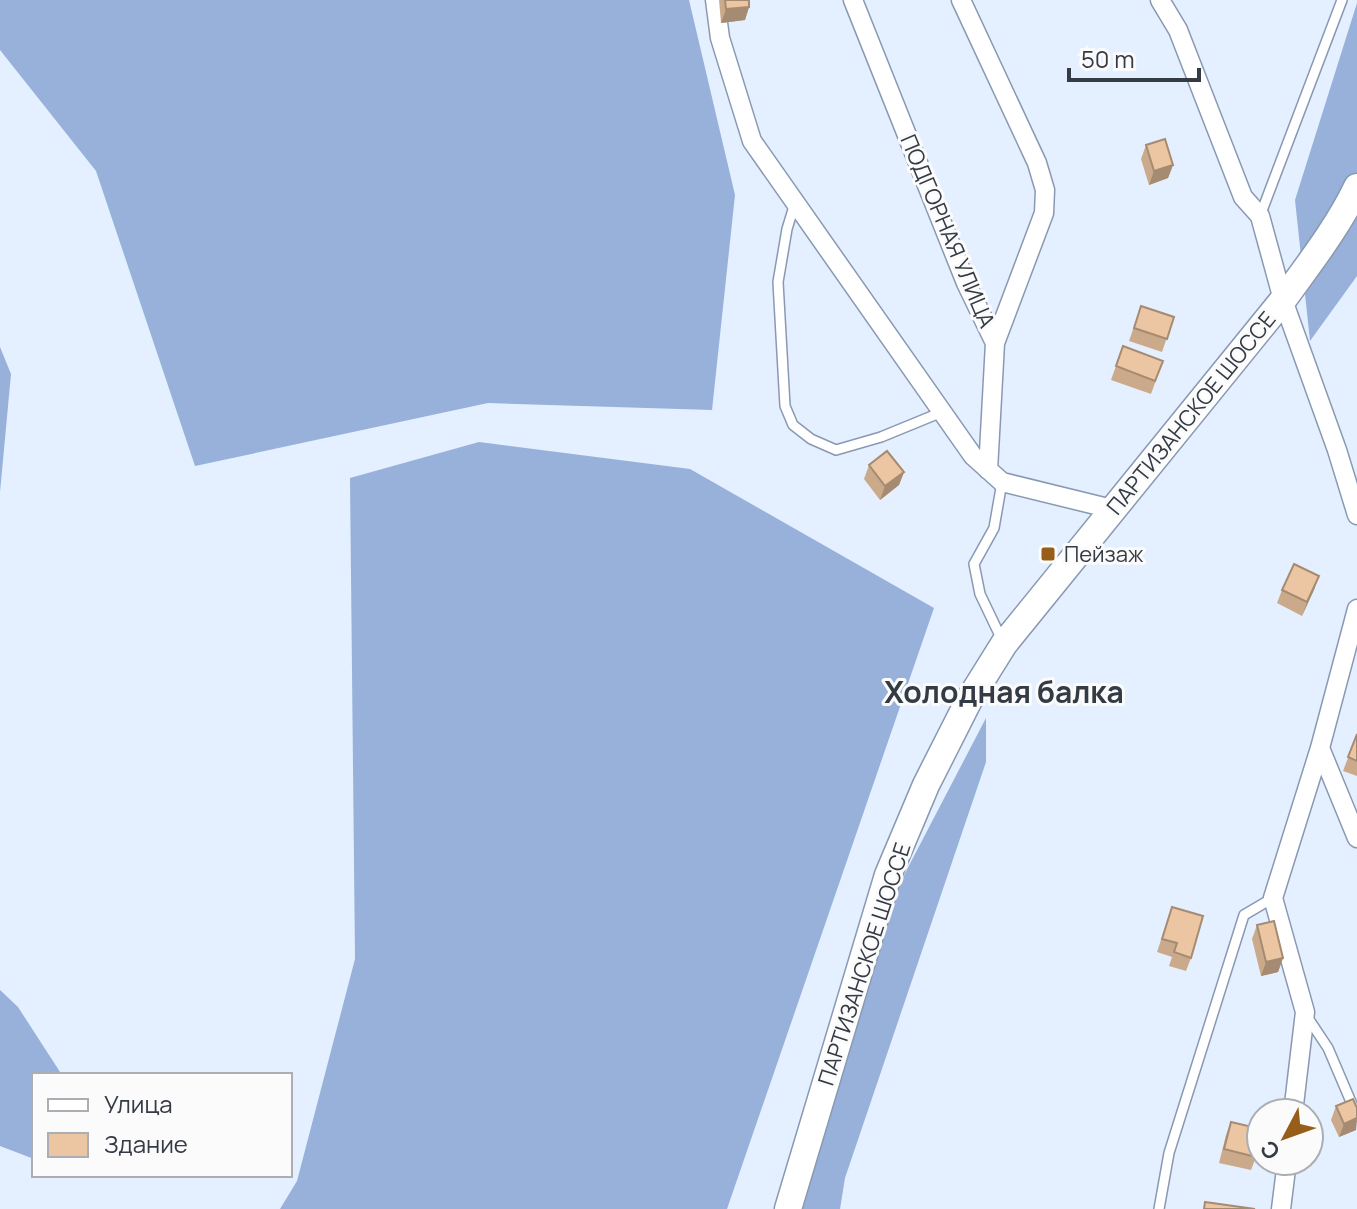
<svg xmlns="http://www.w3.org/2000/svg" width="1357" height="1209" font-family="Manrope,sans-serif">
	<rect width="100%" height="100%" fill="#e4efff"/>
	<path fill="#97b1da" d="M0,0H689L735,195L712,410L488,403L195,466L96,171L0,50Z
		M1357,3V276L1310,341L1295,200Z
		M0,347L11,374L0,492Z
		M479,442L690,469L934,608L727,1209H280L297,1181L355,959L350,478Z
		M986,718V762L845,1178L840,1209H797L890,902Z
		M0,990L18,1007L62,1075H34V1159L0,1146Z"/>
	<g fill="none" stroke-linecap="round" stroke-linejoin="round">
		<g stroke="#8999b2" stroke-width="12">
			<path id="service" d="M795,203L787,229L778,282L785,406L793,425L811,439L836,450L881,437L942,412
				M1260,216L1342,0
				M1002,482L994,528L974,564L980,594L1002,640
				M1306,1015L1328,1048L1357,1116
				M1159,1209L1169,1153L1244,915L1273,898"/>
		</g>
		<g stroke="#8999b2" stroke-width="21">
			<path id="minor" d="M715,0L720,38L752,141L973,456L1002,482L1112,509
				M853,0L966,283L995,343L988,470
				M961,0L1037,163L1045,190L1044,213L995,343
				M1160,0L1178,30L1243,197L1260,216L1283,300L1337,450L1357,515
				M1320,748L1357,838
				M1293,1113L1305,1012L1273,898L1320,748L1357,609
				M1281,1209L1287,1161"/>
		</g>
		<g stroke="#8999b2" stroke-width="29">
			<path id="secondary" d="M788,1209L888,875L926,785L969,700L1004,644L1283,300C1309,264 1338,227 1357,187"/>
		</g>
		<use href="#service" stroke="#fff" stroke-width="9"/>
		<use href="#minor" stroke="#fff" stroke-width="18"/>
		<use href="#secondary" stroke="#fff" stroke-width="26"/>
	</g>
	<path fill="#cbaa8b" d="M719,0H749V7L745,20L721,23Z
		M1146,145L1173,165L1168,178L1149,185L1141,159Z
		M1141,306L1174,317L1162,352L1129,341Z
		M1123,346L1163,361L1151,394L1111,380Z
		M869,465L904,472L899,485L880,500L864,479Z
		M1319,576L1302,616L1277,603L1282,590Z
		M1357,734V776L1343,771Z
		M1172,907L1191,958L1186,971L1169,966L1172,957L1157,952Z
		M1257,925L1283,958L1278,972L1261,976L1252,939Z
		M1336,1106L1357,1108L1356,1130L1339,1137L1331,1120Z
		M1231,1122L1256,1157L1251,1170L1219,1163L1226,1135Z"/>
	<path fill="#a58b71" d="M749,7L745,20L721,23L726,9Z
		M1173,165L1168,178L1149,185L1154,171Z
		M904,472L899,485L880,500L885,486Z
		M1319,576L1314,590L1302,616L1307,602Z
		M1283,958L1278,972L1261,976L1266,962Z
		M1357,1118L1356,1130L1339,1137L1344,1124Z"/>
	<path fill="#ecc6a2" stroke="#a58b71" stroke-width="2" d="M725,0H749V7L726,9Z
		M1165,139L1173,165L1154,171L1146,145Z
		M1141,306L1174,317L1167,339L1134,328Z
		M1123,346L1163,361L1155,381L1116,366Z
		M887,451L904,472L885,486L869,465Z
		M1294,564L1319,576L1307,602L1282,590Z
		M1357,734V761L1348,757Z
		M1172,907L1203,916L1191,958L1174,952L1177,943L1162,939Z
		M1274,921L1283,958L1266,962L1257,925Z
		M1353,1099L1357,1108V1118L1344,1124L1336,1106Z
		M1231,1122L1261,1129V1135L1256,1157L1224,1149Z
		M1205,1202L1255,1209H1204Z"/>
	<rect fill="#975e1a" stroke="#fbfbfb" stroke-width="3" x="1040" y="546" width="16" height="16" rx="4"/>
	<g text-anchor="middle" stroke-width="6" stroke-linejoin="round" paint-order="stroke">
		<g font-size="22" fill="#343b45" stroke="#fbfbfb">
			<text transform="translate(948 231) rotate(67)" y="8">ПОДГОРНАЯ УЛИЦА</text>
			<text transform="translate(1191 413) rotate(-51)" y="8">ПАРТИЗАНСКОЕ ШОССЕ</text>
			<text transform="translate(864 964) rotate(-72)" y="8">ПАРТИЗАНСКОЕ ШОССЕ</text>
		</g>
		<g font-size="22" fill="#343b45" stroke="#fbfbfb" text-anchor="start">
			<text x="1064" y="562">Пейзаж</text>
		</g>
		<g font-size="30" font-weight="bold" fill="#343b45" stroke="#fbfbfb">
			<text x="1004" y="703">Холодная балка</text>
		</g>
	</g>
	<rect x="32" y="1073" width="260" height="104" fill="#fbfbfb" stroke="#abaeb2" stroke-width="2"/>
	<rect x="48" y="1099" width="40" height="12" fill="#ffffff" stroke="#abaeb2" stroke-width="2"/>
	<text x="104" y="1113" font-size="24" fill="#343b45">Улица</text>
	<rect x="48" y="1133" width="40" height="24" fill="#ecc6a2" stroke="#abaeb2" stroke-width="2"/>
	<text x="104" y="1153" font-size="24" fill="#343b45">Здание</text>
	<g transform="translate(1285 1137) rotate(229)"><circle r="38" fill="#fbfbfb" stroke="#abaeb2" stroke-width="2"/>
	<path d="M0-6L14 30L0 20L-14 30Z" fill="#975e1a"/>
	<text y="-12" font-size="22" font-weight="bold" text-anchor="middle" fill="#343b45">С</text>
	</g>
	<path d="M1069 68v12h130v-12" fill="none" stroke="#343b45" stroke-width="4"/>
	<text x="1081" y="68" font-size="24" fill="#343b45" stroke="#fbfbfb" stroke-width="6" paint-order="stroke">50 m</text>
</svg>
